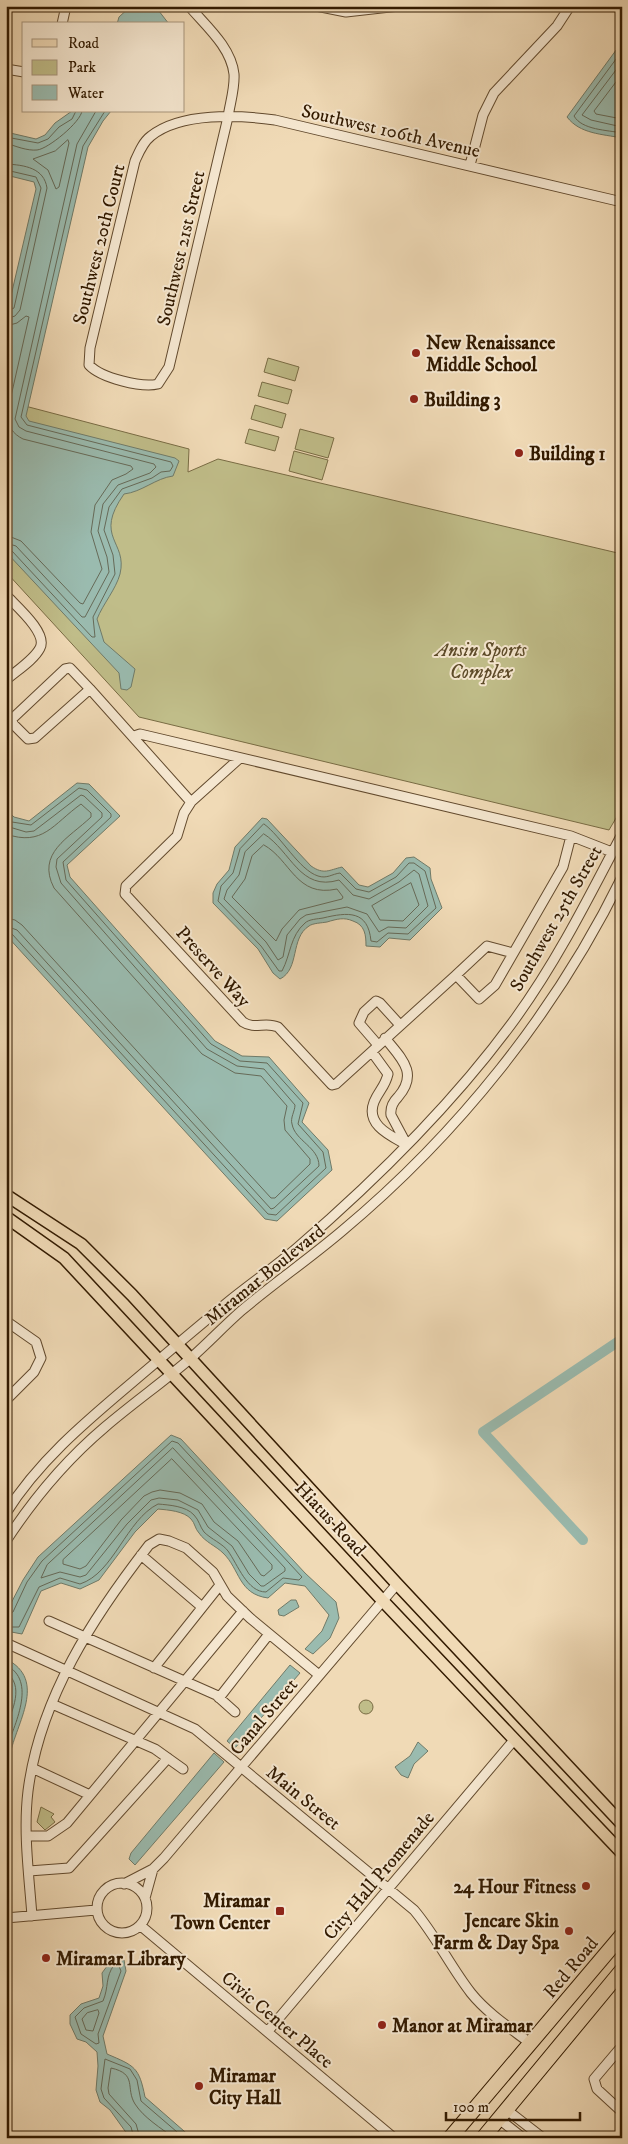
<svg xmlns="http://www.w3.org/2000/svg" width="628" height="2144" font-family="'IM FELL DW Pica',serif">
	<rect width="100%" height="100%" fill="#f0dab6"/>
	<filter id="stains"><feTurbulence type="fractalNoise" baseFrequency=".004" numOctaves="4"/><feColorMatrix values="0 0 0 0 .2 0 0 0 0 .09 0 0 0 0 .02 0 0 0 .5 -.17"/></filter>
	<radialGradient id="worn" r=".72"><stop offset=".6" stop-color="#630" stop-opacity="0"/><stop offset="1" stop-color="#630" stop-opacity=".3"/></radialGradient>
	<path fill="#c0bd89" stroke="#796c44" d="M268,358L299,367L295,381L264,372Z
		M262,382L292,390L288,404L258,396Z
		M6,401L189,449L188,472L218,459L622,554V808L609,830L139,717L6,572Z
		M255,405L286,414L282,428L251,419Z
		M249,429L279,437L275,451L245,443Z
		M300,429L334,438L328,458L295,449Z
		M294,451L328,460L322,480L289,471Z
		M359 1707a7 7 0 1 1 14 0a7 7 0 1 1-14 0Z
		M41,1807L54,1814L51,1817L55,1822L45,1830L37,1822Z"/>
	<path fill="#9abbaf" stroke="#707b69" d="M131,6H155L169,24H117L119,17Z
		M622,42V138C602,134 580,134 567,117Z
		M72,111H111L103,121L88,147L26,416L29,421L175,458L179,461L173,476C156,478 142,492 124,494C93,538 128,541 120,574C116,589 103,604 97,619L104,642L135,669L131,687L127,690L121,689L119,673L6,552V317L36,189L34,182L6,175V132L36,139L45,135L55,123Z
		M77,783L89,784L120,816L67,865L70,877L215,1041L242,1056L269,1057L309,1103L302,1122L328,1150L332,1170L277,1221L265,1219L6,935V809L14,817L29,821Z
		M262,818L267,819L311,866C324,875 329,870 342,867L359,885L368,887L393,873L406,858L414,857L430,868L431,879L442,908L410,940L389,938L380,947L366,946C366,935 365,925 353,921C344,917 337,919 327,922C322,923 313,923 309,926C290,938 300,969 280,979L273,973L258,949L213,903V893L217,884L229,870L235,847Z
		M171,1435L181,1439L305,1573L336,1602L339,1618L330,1638L313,1654L305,1649L322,1631L329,1615L305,1586L285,1583L268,1598C238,1594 240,1569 223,1553C216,1546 205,1542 199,1533C195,1529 195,1523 191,1519C184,1511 168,1510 158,1509L135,1532L99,1580L80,1589L61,1583L41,1591L22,1634L6,1631V1613L23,1580L38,1557Z
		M291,1600H296L299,1607L284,1616L279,1615L278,1610Z
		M6,1659C48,1680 16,1723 10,1755C5,1779 9,1804 6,1828Z
		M290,1665L300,1673L235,1748L227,1741Z
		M418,1742L428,1751L414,1764L408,1778L401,1775L395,1767L410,1756Z
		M214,1753L224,1762L135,1865L129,1859L131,1853Z
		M113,1958L124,1960L126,1971L103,2036L107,2054C135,2066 139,2067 145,2097L192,2138H130L110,2110L100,2102L96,2090L98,2066L97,2052L86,2042L77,2039L70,2024V2015L81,2004L99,1998L103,1986L102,1973Z"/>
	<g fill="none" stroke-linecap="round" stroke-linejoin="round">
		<path stroke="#666a58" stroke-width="1" d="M622,51L574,116C582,130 607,130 622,133
			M622,62L582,115L591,120L622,127
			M622,74L594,111L596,114L622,119
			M6,137L38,143L48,139L59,127L72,119L76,111
			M68,140L69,143L59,187L56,189L48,170L33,159L55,151Z
			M6,143C15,146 27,151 37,150C48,149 81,122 82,111
			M6,164C25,165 44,168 47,188L20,310L15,316L6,319
			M6,170L36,177L41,188L14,308L6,312
			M6,326L17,323L26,316L29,317L7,414C7,426 13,434 23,439L131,466L133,469L126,474L112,480L95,505L91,532L102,569L83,604L80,603L21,541L6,535
			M6,543L16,546L82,617H85L109,572L107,557L98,531L103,504L118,485L150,473L156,467L154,464L26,431L19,427L15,419L77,144L96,111
			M6,549L12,551L92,637H95L93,617L115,574L113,555L104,530L109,507L122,489L152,478L161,472L170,471L173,466L171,462L27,425L21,417L83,146L105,111
			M6,816L12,822L31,825L79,788L87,790L111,814V817L63,862L66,880L211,1044L240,1061L267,1063L303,1103L298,1124L323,1152L326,1168L276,1215L268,1214L12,934L6,932
			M264,824C281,836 299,870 318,876C327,879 332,874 340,873L356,889L369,892L396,877L409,863H414L425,871L436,908L408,934L388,933L377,942L371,941C368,910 348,912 323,918C318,919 309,919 305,923C290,936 291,954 282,971H279L261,946L218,901L221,886L233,873L240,849Z
			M6,826L26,832L34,831L81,795L84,796L102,813V817L57,859L56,867L61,883L207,1049L237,1066L264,1069L295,1105C295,1111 290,1118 292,1124C295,1141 319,1147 319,1166L274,1208L271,1209L17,930L6,926
			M6,834C43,847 53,824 81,804L91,813V817C69,838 36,853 54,888L202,1054L235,1073L261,1076L287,1106L284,1120L285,1130L310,1159V1164L275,1198H271L22,925L15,920L6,918
			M264,834C291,851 300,892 339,880L353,895L369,899L399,882L414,870L419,874L428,906L406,928L388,927L379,932L367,914L347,907L306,915L300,919L287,935L283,957L278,960L266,942L224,899L227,890L239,875L245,852Z
			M264,845C291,860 296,898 337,889L343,897L342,899L299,910L282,929L276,941L232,897L245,879L252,856Z
			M411,883L419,905L403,921L380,920L372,906Z
			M173,1448L285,1568V1571L264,1586H261L249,1574L232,1546L208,1527L198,1510L178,1500L159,1498L151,1500L127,1524L86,1575L80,1577L60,1572L41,1578L47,1565Z
			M172,1459L272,1565V1569L264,1576L261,1575L238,1541L214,1522L202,1504L180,1493L160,1490L152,1492L144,1496L121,1520L86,1566L80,1569L63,1564V1560Z
			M6,1615L13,1612L27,1582L42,1561L172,1441L178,1443L302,1577L299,1580L283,1578L266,1592C247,1592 238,1565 228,1551C223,1544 211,1539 204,1532C200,1527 199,1520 194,1515C186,1506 169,1505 158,1504C126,1520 114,1573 80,1584L60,1578L39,1587L19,1627H6
			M6,1665C38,1681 14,1725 6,1750
			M6,1672C25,1686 12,1710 6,1728
			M118,1964L121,1971L98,2034L99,2043L96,2044L81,2034L75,2017L84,2008L103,2001C109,1987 105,1977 114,1965Z
			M98,2010L99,2013L93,2031L86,2030L82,2019L87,2013Z
			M134,2138L131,2127L104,2098L101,2089L105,2059L130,2069L137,2080L141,2101L184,2138
			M140,2138L136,2124L109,2094L108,2088L111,2068C138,2074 125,2088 135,2104C144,2118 161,2128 174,2138"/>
		<path stroke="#9abbaf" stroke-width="10" d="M583,1540L483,1432L622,1339"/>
		<g stroke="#624a2e" stroke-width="11">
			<path id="minor" d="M189,6C206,26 231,47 234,74C235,88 230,103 228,117L169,367L158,384C142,388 101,378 89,365L90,348L135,161C139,152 143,142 151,136C181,112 239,115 275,120L622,202
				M316,6L346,12L399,6
				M62,24L66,6
				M6,69L24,72
				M470,165L483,115L494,93L557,26L570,6
				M6,595C16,606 48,633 40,648C34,660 16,671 6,680
				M70,668L90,689L35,738L28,739L12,723L13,718L65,669Z
				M90,689L191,802
				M134,736L140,734L571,836L612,852
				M240,758L191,802L184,813L177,836L126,886L125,894L243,1022C255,1030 265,1021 278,1027L332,1085L336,1084L456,975L479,999L495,985L563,867L571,836
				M456,975L487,946L513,953
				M385,1038C401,1058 419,1073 398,1097C393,1102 390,1107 391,1115L407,1145
				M378,1045L359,1023L364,1012L376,1001L380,1003L400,1025
				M372,1052L388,1074C385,1087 379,1090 374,1102C365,1125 391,1136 407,1145
				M6,1321L36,1342L41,1358L34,1372L6,1400
				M6,1513C37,1463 83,1424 128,1386C161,1358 194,1330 228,1302C250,1284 275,1267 297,1248C377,1179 453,1104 515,1019C557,961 589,897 622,834
				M6,1541C34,1498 66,1460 105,1427C133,1403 163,1382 191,1358C208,1343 224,1326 241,1311C274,1283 309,1259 342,1231C457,1135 556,1012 622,877
				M141,1555L202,1607
				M49,1621L216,1695L235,1712
				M6,1643L195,1729L414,1910C436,1936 450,1966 471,1993C487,2013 510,2028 530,2043
				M154,1668L220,1585
				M219,1698L269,1634
				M52,1704L155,1749L183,1769
				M32,1768L90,1795
				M27,1836H48L67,1823L243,1611
				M29,1871L69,1868L168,1758
				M97 1908a25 25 0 1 1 50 0a25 25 0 1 1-50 0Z
				M124,1884L153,1869L164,1858L397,1584
				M145,1898L153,1869
				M32,1916C29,1875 23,1832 28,1791C40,1698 93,1617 149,1545L159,1539L169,1541L186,1548L213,1572L227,1596L250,1618L319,1675
				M6,1918L96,1910
				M141,1926L394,2138
				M268,2031L514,1740
				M622,2046L594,2079L597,2089L622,2112
				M507,2110L543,2138
				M499,2119L523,2138"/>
		</g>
		<g stroke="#321a00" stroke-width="14">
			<path id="major" d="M6,1195L81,1244L132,1295L397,1584L622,1824
				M6,1217L64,1258L382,1600L622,1853"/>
		</g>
		<g stroke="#321a00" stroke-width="16">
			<path id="highway" d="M450,2138L622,1935
				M483,2138L622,1970"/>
		</g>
		<use href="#minor" stroke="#f5e7d0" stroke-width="9"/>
		<use href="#major" stroke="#f0dab6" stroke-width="11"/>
		<use href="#highway" stroke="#f0dab6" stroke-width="14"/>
	</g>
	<g fill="#8f2418" stroke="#f5e7d0" stroke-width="2">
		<circle cx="416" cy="353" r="5"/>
		<circle cx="414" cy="399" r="5"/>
		<circle cx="519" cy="453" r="5"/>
		<circle cx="586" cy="1886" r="5"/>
		<rect x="275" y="1906" width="10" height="10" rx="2.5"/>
		<circle cx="569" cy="1931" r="5"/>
		<circle cx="46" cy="1958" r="5"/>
		<circle cx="382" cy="2025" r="5"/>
		<circle cx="199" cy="2086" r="5"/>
	</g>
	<g text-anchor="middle" stroke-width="4" stroke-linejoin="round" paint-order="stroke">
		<g font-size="19" fill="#321a00" stroke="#f5e7d0">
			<text transform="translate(391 130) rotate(13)" y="7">Southwest 106th Avenue</text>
			<text transform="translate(98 244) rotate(-76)" y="7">Southwest 20th Court</text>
			<text transform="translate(180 248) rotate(-77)" y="7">Southwest 21st Street</text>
			<text transform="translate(555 918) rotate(-60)" y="7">Southwest 25th Street</text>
			<text transform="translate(214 966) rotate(48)" y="7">Preserve Way</text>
			<text transform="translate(264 1274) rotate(-39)" y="7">Miramar Boulevard</text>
			<text transform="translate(331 1518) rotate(47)" y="7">Hiatus Road</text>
			<text transform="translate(263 1716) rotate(-50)" y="7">Canal Street</text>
			<text transform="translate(304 1797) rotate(39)" y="7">Main Street</text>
			<text transform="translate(378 1875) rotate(-50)" y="7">City Hall Promenade</text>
			<text transform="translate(570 1967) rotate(-50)" y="7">Red Road</text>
			<text transform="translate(278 2019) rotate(40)" y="7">Civic Center Place</text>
		</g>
		<g font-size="19" font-weight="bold" fill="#321a00" stroke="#f5e7d0" text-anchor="start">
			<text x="426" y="349">New Renaissance<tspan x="426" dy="22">Middle School</tspan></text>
			<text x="424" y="406">Building 3</text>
			<text x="529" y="460">Building 1</text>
			<text x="576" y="1893" text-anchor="end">24 Hour Fitness</text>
			<text x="270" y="1907" text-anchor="end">Miramar<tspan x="270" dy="22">Town Center</tspan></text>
			<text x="559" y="1927" text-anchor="end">Jencare Skin<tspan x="559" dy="22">Farm &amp; Day Spa</tspan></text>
			<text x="56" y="1965">Miramar Library</text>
			<text x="392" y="2032">Manor at Miramar</text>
			<text x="209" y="2082">Miramar<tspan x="209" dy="22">City Hall</tspan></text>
		</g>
		<g font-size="19" font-style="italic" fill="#5d4b29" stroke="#f5e7d0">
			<text x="481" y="656">Ansin Sports<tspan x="481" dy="22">Complex</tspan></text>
		</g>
	</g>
	<rect width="628" height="2144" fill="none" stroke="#f0dab6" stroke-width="25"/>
	<rect x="8" y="8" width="613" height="2129" fill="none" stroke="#321a00" stroke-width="2.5"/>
	<rect x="12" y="12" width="603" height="2119" fill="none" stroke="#321a00"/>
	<rect x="22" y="22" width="162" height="90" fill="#f5e7d0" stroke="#a7957d"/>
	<rect x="32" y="39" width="25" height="8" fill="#f0dab6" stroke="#a7957d"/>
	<text x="68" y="48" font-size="15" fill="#321a00">Road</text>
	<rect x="32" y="60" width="25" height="15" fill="#c0bd89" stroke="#a7957d"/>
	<text x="68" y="72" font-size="15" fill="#321a00">Park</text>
	<rect x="32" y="85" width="25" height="15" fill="#9abbaf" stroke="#a7957d"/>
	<text x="68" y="98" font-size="15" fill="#321a00">Water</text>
	<path d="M446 2112v8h134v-8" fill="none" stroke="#321a00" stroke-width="2.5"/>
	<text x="453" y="2112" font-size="15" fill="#321a00" stroke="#f5e7d0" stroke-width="4" paint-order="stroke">100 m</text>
	<rect width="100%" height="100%" filter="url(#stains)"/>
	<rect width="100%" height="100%" fill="url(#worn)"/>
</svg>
